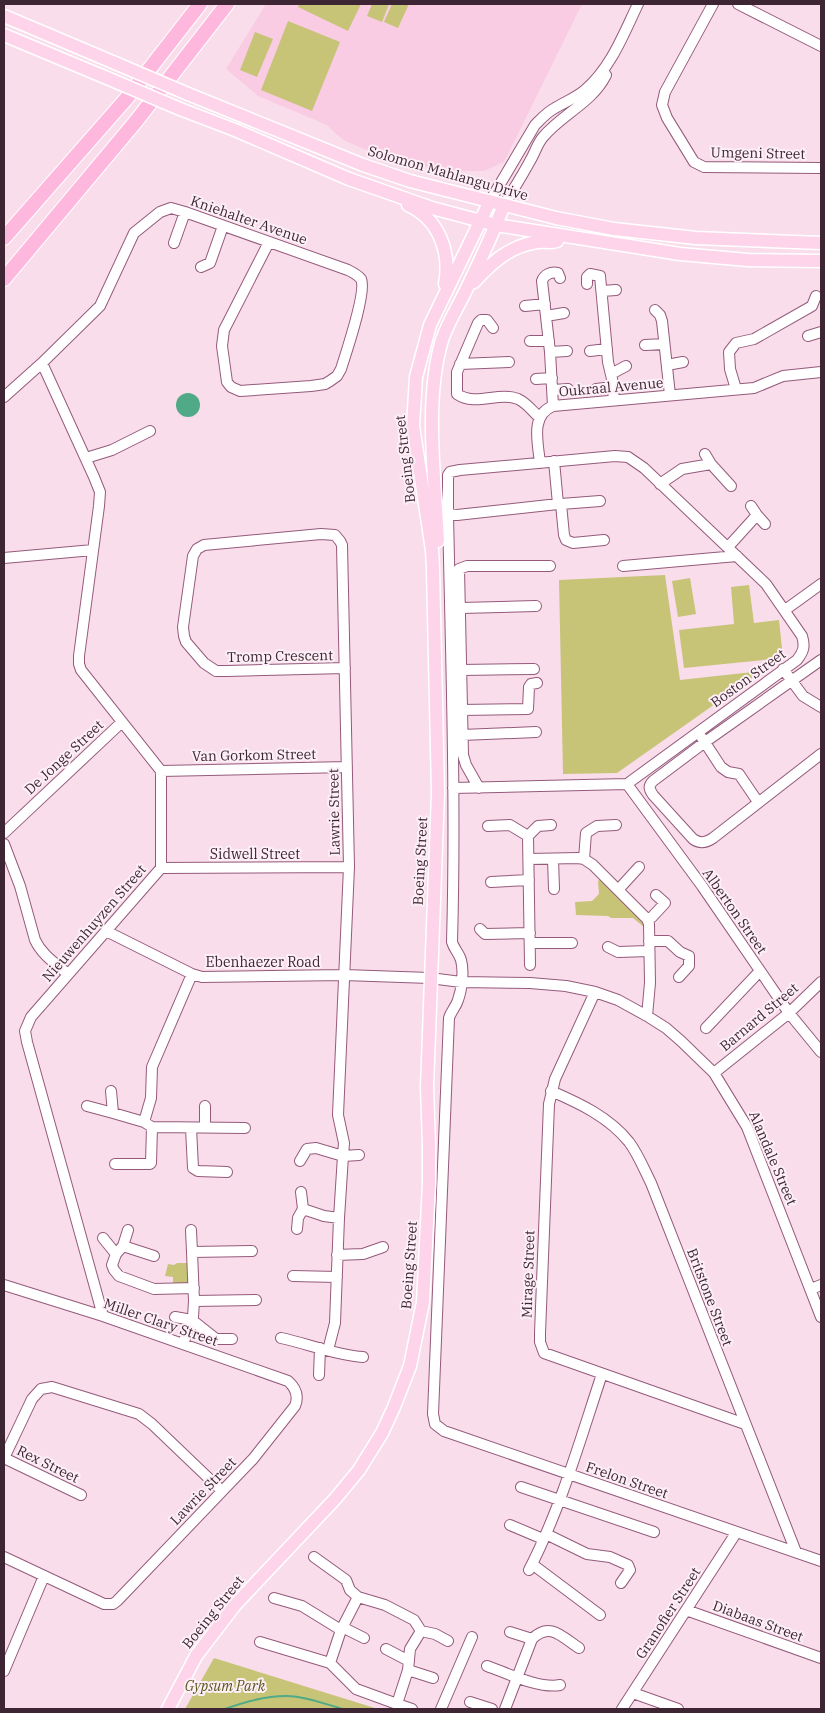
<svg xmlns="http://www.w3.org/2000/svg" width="825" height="1713" font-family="'IBM Plex Serif',serif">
	<rect width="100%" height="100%" fill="#f9ddeb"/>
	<path fill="#f9cce3" d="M266,4H582L504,162L484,171H460L412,165L369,151L345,141L334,132L327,125L258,96L226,69Z"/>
	<path fill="#c7c478" d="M299,4H361L348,31L298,7Z
		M372,4H389L382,22L367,16Z
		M392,4H409L398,28L384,22Z
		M288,21L340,42L312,111L261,90Z
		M255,32L273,39L257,77L240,70Z
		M665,575L680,680L762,671L617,773L563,774L559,580Z
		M690,578L696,614L678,617L672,581Z
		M749,585L754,623L779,620L783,658L684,668L679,630L734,624L731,587Z
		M601,879L643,921L644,927L633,918H611L608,916L576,915L575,902L592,901L599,894L598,881Z
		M177,1263H187V1277H189L190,1284H173V1277L165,1276L168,1264L174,1265Z
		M214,1658L378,1709H185Z"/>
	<path fill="#50aa87" d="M176 405a12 12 0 1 1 24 0a12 12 0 1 1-24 0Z"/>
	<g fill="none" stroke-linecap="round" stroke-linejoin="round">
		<path stroke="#50aa87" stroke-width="2" d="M225,1709C244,1702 265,1696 286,1696C305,1696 325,1704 343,1709"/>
		<g stroke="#955a7b" stroke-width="12">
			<path id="minor" d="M713,4L665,92L662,105L667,118L694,162L704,167L821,168
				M738,4L821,46
				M490,201L535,125C541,119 547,112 555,108C565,102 577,97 585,90C611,68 624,33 638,4
				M504,205C513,190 522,176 530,161C535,153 537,144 543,137C562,114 592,103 606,75
				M174,243L185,212
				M201,267L210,263L223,226
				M587,284V277L590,274L600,276L608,362L612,379L614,400
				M602,291L616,290
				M525,306L545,304
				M655,310L660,315L662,321L670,395
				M546,316L564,313
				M493,328L487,320H481L478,323L457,372V394C476,407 498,391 518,399C527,403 532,411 539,417
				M808,336L821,332
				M530,341H549
				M645,345L664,344
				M590,351L607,349
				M550,352L567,351
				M42,363L94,477L100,492L99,506L79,656V664L81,670L161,771V868L31,1017L25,1031L27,1042L103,1316
				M460,364L509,362
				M667,365L683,362
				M611,374L626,366
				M536,379L552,378
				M596,389L613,387
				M736,389L730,369L729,352L736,343L754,339L812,306L816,296
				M553,390L568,389
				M4,397L42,363L100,306L134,233L160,212L171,208L185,212L348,270C352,272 358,275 361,279C367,291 346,353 341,369L337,376L330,381L325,384L311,386L240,391L231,387L227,382L222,346L224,330L269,242
				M553,406L550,352L542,281C544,275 551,271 558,273L560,278
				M705,454L711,464L731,486
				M86,458L112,450L150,431
				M554,461L558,504H561L564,535L566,540L573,543L604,540
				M540,463C538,443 530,415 553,406L754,388L783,376L821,372
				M660,484L682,469L711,464
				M561,504L600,501
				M448,514L457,515L558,504
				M757,515L765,524
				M728,547L757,515L751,506
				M4,558L93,550
				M623,566L737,556
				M461,608L536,606
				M785,610L821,584
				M821,660L705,742L653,781C648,786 649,789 653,795L693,839C700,844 706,843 713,838L821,754
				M783,669L803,696L821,707
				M461,670L534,669
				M461,710L528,709L529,687L531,684L537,683
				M462,735L536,732
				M702,738L721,767L728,772L739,774L758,802
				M161,771L347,767
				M627,784L702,886L789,1013L821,1052
				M453,788L627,784L797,660C804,651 805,646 802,636L766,584L644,468L628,457L615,456L460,470L450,472L448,475V514C451,657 456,800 452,942C454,949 459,953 461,960C464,971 462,989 458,1000C456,1007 451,1011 449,1018L433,1414L435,1424L444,1431L821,1561
				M479,788L466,765L463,755L459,569L467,566H550
				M488,826L510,825L528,836
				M4,833L122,722
				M4,844L20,886L35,940C42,955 55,963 68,974
				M529,859L578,858L584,859L593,865L647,919L649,924L650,983L647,1016
				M553,859L554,889
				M584,859L586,833L597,826L616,825
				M161,868L349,867
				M491,882L529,880
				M618,890L639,867
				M647,919L652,917L665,903L656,895
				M480,929L485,934L530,933
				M106,931L192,974L202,977L344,975L430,978L461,982L530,983L566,986L595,992L618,1000L647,1016L666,1028L681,1041L714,1073L747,1127L821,1317
				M649,941H668L680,952L689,956V966L679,977
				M530,943H572
				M608,947L618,952L649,951
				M530,965L528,836L538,826L551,825
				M595,992L555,1079L549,1104L540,1333V1342L544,1353L745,1424
				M706,1028L760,971
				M714,1073L789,1013L821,982
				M111,1091L113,1113L144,1122L152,1127L245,1128
				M551,1091C579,1103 609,1117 629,1142C638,1154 644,1169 651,1183L796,1552
				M87,1106L113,1113
				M205,1106V1128
				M144,1122L151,1098L152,1067L192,974
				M191,1128L193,1168L198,1171L227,1172
				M300,1161L307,1149L316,1148L343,1156L359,1155
				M115,1164H150L151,1163L152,1127
				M301,1192L303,1209L324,1216L339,1218
				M297,1229L298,1218L303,1209
				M191,1230L192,1252
				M103,1238L116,1254
				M123,1246L128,1230
				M337,1255L363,1254L383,1247
				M154,1256L123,1246L116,1254L112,1265L114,1270L119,1276L154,1289L194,1288
				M293,1276L337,1277
				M4,1285L103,1316L288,1381C296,1388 299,1396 295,1406L253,1459L117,1601L113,1604H104L4,1557
				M811,1289L821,1285
				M194,1301L256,1300
				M175,1317L192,1320L216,1339H232
				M281,1338C309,1344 335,1355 363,1357
				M183,1344L193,1317L194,1301L192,1252L252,1251
				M328,1350L335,1323L339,1218L343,1156L344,1143L338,1115L349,867L342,545L340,541L335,535L321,534L204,545L197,549L193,556L183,627L184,636L186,642L204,663L216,671H227L345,668
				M319,1375L320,1348
				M4,1458L32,1399L41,1389L52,1387L139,1414L152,1424L222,1491
				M4,1458L81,1495
				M521,1487L654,1532
				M510,1525L543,1539
				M546,1534L587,1554L610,1557L628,1565L630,1570L621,1583
				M314,1557L346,1580L350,1590L358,1597L385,1605L414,1620L421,1631L435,1634L448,1641
				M532,1564L600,1615
				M529,1570C561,1508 580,1440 602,1374
				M358,1597L341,1630L330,1663L356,1689L397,1704L408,1670L410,1649L421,1631
				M274,1598L302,1606L341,1630
				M686,1610L821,1658
				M342,1627L364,1638
				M510,1632L532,1639
				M260,1642L330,1663
				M386,1649L409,1661
				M487,1666C507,1673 539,1689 560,1685
				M408,1670L433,1678
				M4,1671L44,1576
				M633,1693L678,1709
				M470,1702L492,1709
				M397,1704L412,1709
				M441,1709L472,1637
				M505,1709L532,1639C550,1621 562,1637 579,1648
				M622,1709L736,1533"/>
		</g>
		<g stroke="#fff" stroke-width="15">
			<path id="major" d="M4,16L115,63
				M4,35L107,78
				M188,94L363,165L410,181L556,218L614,229L696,238L821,243
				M180,109L235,130L349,179L432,208L496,225L680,254L748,260L821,261
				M408,205C439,219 451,252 445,284
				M474,282C492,262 510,246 537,242C544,241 551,243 557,241
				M438,541C435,479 424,400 442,340C448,322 459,305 467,288C480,261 493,233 504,205
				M168,1709L196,1656L235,1605L335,1499L359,1470L382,1433L394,1407L410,1366L423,1302L429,1184V1145L427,1087L438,793L433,568L432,550L413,426L416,377L430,325L490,201"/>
		</g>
		<g stroke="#fff" stroke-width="16">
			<path id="highway" d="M4,238L126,99L200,4
				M4,279L137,120L227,4"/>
		</g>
		<use href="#minor" stroke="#fff" stroke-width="10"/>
		<use href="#major" stroke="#fed4eb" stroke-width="12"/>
		<use href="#highway" stroke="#feb8dd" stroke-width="14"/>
		<g stroke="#fff" stroke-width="15" stroke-linecap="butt">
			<path id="major-bridge" d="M115,63L188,94
				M107,78L180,109"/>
		</g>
		<use href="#major-bridge" stroke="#fed4eb" stroke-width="12"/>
	</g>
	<g text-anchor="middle" stroke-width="4" stroke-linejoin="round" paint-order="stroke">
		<g font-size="14" fill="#3e2533" stroke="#fdeff6">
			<text transform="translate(758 153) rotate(1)" y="5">Umgeni Street</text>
			<text transform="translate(448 173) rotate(16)" y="5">Solomon Mahlangu Drive</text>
			<text transform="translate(249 220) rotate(19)" y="5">Kniehalter Avenue</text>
			<text transform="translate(611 387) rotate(-5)" y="5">Oukraal Avenue</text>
			<text transform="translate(405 459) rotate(-97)" y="5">Boeing Street</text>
			<text transform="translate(280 656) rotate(-1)" y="5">Tromp Crescent</text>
			<text transform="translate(748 678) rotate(-36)" y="5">Boston Street</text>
			<text transform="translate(254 755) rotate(-1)" y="5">Van Gorkom Street</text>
			<text transform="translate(64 757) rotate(-43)" y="5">De Jonge Street</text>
			<text transform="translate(334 812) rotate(-91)" y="5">Lawrie Street</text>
			<text x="255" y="859">Sidwell Street</text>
			<text transform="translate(420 861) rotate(-87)" y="5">Boeing Street</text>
			<text transform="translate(735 911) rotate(55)" y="5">Alberton Street</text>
			<text transform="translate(94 923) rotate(-49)" y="5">Nieuwenhuyzen Street</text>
			<text x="263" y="967">Ebenhaezer Road</text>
			<text transform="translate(759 1017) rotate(-40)" y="5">Barnard Street</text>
			<text transform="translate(773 1158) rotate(67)" y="5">Alandale Street</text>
			<text transform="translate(409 1265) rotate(-86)" y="5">Boeing Street</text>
			<text transform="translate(528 1274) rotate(-88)" y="5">Mirage Street</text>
			<text transform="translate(710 1297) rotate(69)" y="5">Britstone Street</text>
			<text transform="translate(161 1322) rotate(19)" y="5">Miller Clary Street</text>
			<text transform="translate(48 1464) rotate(26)" y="5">Rex Street</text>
			<text transform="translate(627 1480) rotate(19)" y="5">Frelon Street</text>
			<text transform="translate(203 1491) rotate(-46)" y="5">Lawrie Street</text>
			<text transform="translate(213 1612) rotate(-51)" y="5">Boeing Street</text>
			<text transform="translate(668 1613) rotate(-57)" y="5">Granofier Street</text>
			<text transform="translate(758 1621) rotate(20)" y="5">Diabaas Street</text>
		</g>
		<g font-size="14" font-style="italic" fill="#5a561c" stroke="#fdeff6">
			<text x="225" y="1691">Gypsum Park</text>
		</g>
	</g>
	<rect width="825" height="1713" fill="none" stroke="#3e2533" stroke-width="10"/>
</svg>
